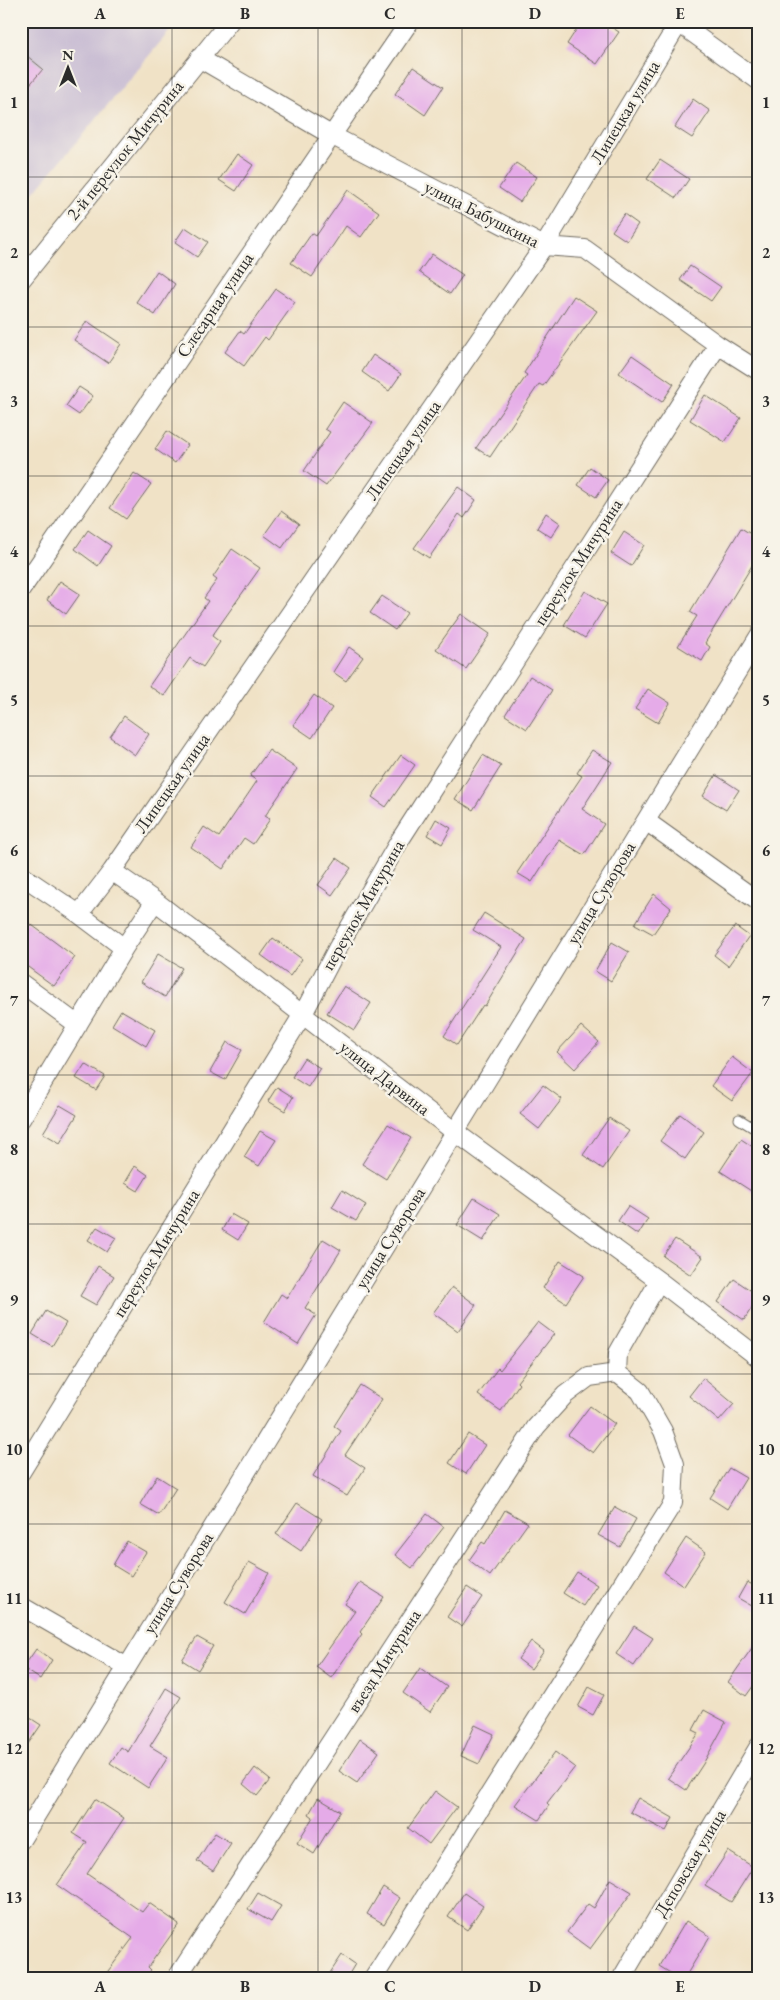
<svg xmlns="http://www.w3.org/2000/svg" width="780" height="2000" font-family="'EB Garamond',serif">
	<rect width="100%" height="100%" fill="#f7f3e8"/>
	<filter id="ink" filterUnits="userSpaceOnUse"><feTurbulence type="fractalNoise" baseFrequency=".02" numOctaves="2"/><feDisplacementMap in="SourceGraphic" scale="10" xChannelSelector="R" yChannelSelector="G"/><feConvolveMatrix kernelMatrix="1 2 1 2 8 2 1 2 1" color-interpolation-filters="sRGB"/></filter>
	<filter id="wash" filterUnits="userSpaceOnUse"><feTurbulence type="fractalNoise" baseFrequency=".0096" numOctaves="4" result="noise"/><feDisplacementMap in="SourceGraphic" scale="20" xChannelSelector="R" yChannelSelector="G"/><feGaussianBlur stdDeviation="1.12" result="paint"/><feColorMatrix in="noise" values="0 0 0 0 0 0 0 0 0 0 0 0 0 0 0 0 0 1.4 0 .05"/><feComposite in="paint" operator="in"/></filter>
	<g filter="url(#wash)">
		<rect width="100%" height="100%" fill="#f0e2c6"/>
		<path fill="#cbbfd4" d="M21,21H178L21,208Z"/>
		<g id="blocks">
			<path fill="#e5abe8" d="M582,21H602L619,32L597,64L567,44Z
				M21,51L43,69L21,95Z
				M413,67L443,87L425,115L395,94Z
				M693,99L710,111L692,138L675,127Z
				M237,154L253,165L236,191L219,180Z
				M660,160L689,179L676,198L647,179Z
				M516,163L537,177L520,202L499,188Z
				M348,190L379,212L361,237L346,226L312,277L291,263L312,233L316,236Z
				M624,214L638,224L627,241L612,231Z
				M185,227L208,242L197,257L175,242Z
				M432,254L463,275L450,294L419,272Z
				M690,266L721,287L711,301L680,280Z
				M157,271L175,284L155,315L136,302Z
				M276,289L295,302L268,340L265,337L244,366L225,352L240,331L244,334Z
				M574,296L597,311L543,386L539,384L490,457L476,448L527,375L524,373Z
				M87,321L121,344L108,363L74,340Z
				M373,355L401,374L389,391L362,372Z
				M632,355L674,384L662,402L619,373Z
				M79,387L93,396L79,415L66,406Z
				M705,395L741,418L725,442L690,420Z
				M343,402L373,423L326,486L304,471L330,432L325,429Z
				M167,431L188,445L175,463L155,449Z
				M590,467L608,480L596,497L578,485Z
				M134,473L151,484L126,519L110,508Z
				M458,487L476,500L464,518L459,514L429,558L414,548Z
				M281,511L299,524L282,548L264,535Z
				M546,513L560,523L551,537L537,528Z
				M741,528L759,539V554L705,643L710,647L702,661L678,646L697,616L690,612Z
				M88,530L111,546L98,566L75,549Z
				M624,532L644,545L631,566L611,553Z
				M232,549L260,568L212,636L220,642L203,667L190,658L164,696L149,686L208,601L204,598L217,580L213,577Z
				M60,581L80,594L66,614L47,600Z
				M585,591L607,604L585,638L564,625Z
				M382,596L407,613L395,630L370,613Z
				M461,614L490,634L466,669L436,649Z
				M349,647L363,657L346,681L333,672Z
				M530,676L552,690L527,729L505,715Z
				M648,689L670,703L658,723L635,709Z
				M314,695L332,708L312,738L293,725Z
				M124,716L149,734L135,755L110,737Z
				M269,750L297,769L265,816L270,819L253,844L244,838L223,869L191,847L204,827L219,837L257,781L250,776Z
				M592,750L612,762L582,809L604,824L584,855L559,840L532,882L517,873L582,776L577,773Z
				M401,755L415,765L386,807L372,797Z
				M483,755L501,766L473,810L455,799Z
				M716,775L739,790L726,810L703,796Z
				M436,819L451,828L442,844L427,835Z
				M337,858L351,868L332,895L318,885Z
				M654,894L671,908L653,934L635,924Z
				M484,913L526,939L485,1006L483,1005L457,1045L444,1036L501,947L473,930Z
				M21,917L75,957L54,986L21,962Z
				M735,926L749,936L728,966L714,955Z
				M273,938L302,959L290,976L261,955Z
				M612,942L629,952L611,981L595,971Z
				M158,954L182,968L165,997L141,982Z
				M344,986L371,1003L354,1030L327,1013Z
				M121,1010L155,1030L146,1046L112,1025Z
				M581,1026L599,1042L575,1069L557,1052Z
				M227,1042L242,1050L225,1080L210,1072Z
				M732,1057L753,1073L732,1101L711,1086Z
				M304,1058L320,1068L308,1087L292,1077Z
				M85,1064L105,1076L96,1090L76,1078Z
				M543,1085L562,1099L539,1129L520,1114Z
				M277,1087L293,1097L285,1111L268,1101Z
				M60,1105L77,1115L60,1143L43,1133Z
				M680,1114L704,1132L685,1159L660,1141Z
				M609,1118L629,1131L603,1169L583,1155Z
				M388,1124L411,1138L386,1179L362,1164Z
				M260,1131L276,1140L259,1166L244,1157Z
				M741,1139L759,1151V1196L720,1171Z
				M135,1166L148,1175L138,1191L125,1183Z
				M342,1190L366,1205L356,1221L332,1207Z
				M474,1198L500,1214L483,1241L457,1225Z
				M628,1206L648,1219L638,1235L618,1221Z
				M231,1214L248,1224L238,1240L222,1230Z
				M97,1227L116,1238L107,1252L88,1240Z
				M323,1239L341,1250L305,1308L316,1315L298,1344L264,1322L281,1294L287,1298Z
				M675,1239L703,1257L691,1275L663,1256Z
				M560,1261L584,1276L566,1303L543,1288Z
				M98,1266L114,1276L96,1305L80,1296Z
				M734,1279L759,1296L744,1320L718,1302Z
				M452,1287L476,1305L458,1331L433,1313Z
				M46,1311L66,1323L52,1346L32,1334Z
				M538,1322L554,1334L517,1382L519,1384L501,1411L478,1395L498,1368L500,1370Z
				M703,1378L734,1404L719,1421L689,1396Z
				M360,1385L382,1399L345,1455L365,1468L347,1496L313,1476L341,1431L334,1426Z
				M590,1406L615,1424L593,1453L568,1435Z
				M468,1434L485,1445L466,1474L449,1463Z
				M729,1468L746,1478L727,1509L710,1498Z
				M157,1476L176,1488L159,1515L140,1504Z
				M297,1503L322,1519L301,1551L276,1534Z
				M615,1507L636,1519L620,1547L598,1535Z
				M505,1510L528,1523L490,1576L469,1560L482,1542L485,1544Z
				M427,1514L444,1527L412,1568L395,1555Z
				M686,1538L706,1552L684,1586L664,1572Z
				M127,1541L146,1552L131,1576L113,1565Z
				M249,1562L269,1573L245,1614L225,1602Z
				M577,1572L597,1585L583,1606L563,1593Z
				M360,1582L384,1597L360,1632L362,1634L331,1678L316,1667L355,1611L345,1604Z
				M747,1582L759,1588V1610L738,1598Z
				M467,1587L482,1597L462,1627L447,1617Z
				M634,1626L653,1638L634,1666L616,1654Z
				M197,1637L213,1646L198,1670L182,1660Z
				M759,1638V1678L746,1696L728,1682Z
				M531,1641L544,1651L531,1669L518,1659Z
				M36,1649L52,1660L40,1679L23,1668Z
				M420,1668L447,1687L430,1712L403,1693Z
				M589,1687L604,1695L593,1715L578,1707Z
				M166,1688L181,1697L150,1746L168,1757L148,1788L110,1763L121,1747L128,1752Z
				M704,1710L726,1722L703,1764L686,1790L668,1778L699,1733L693,1730Z
				M21,1712L41,1725L21,1754Z
				M475,1725L494,1734L479,1764L461,1756Z
				M360,1739L379,1752L357,1783L339,1771Z
				M555,1752L575,1767L547,1803L549,1805L539,1820L515,1805Z
				M255,1768L270,1780L257,1796L243,1784Z
				M435,1791L457,1807L429,1844L408,1828Z
				M318,1798L340,1811L314,1854L297,1843L313,1817L309,1814Z
				M638,1798L673,1818L666,1831L630,1812Z
				M95,1799L124,1818L87,1874L142,1912L149,1903L179,1924L148,1967L151,1970L144,1979H102L133,1938L57,1885L87,1842L73,1833Z
				M215,1833L231,1843L213,1871L197,1861Z
				M728,1851L753,1867L731,1902L705,1886Z
				M610,1879L632,1892L590,1949L567,1932L588,1904L594,1908Z
				M383,1887L400,1898L384,1924L367,1914Z
				M258,1893L281,1906L271,1922L248,1909Z
				M464,1893L483,1906L467,1930L448,1917Z
				M686,1921L710,1936L684,1979H680L659,1966Z
				M342,1955L355,1964L346,1979H326Z"/>
		</g>
	</g>
	<g filter="url(#ink)">
		<use href="#blocks" fill-opacity="0" stroke="#706b61" stroke-width="1"/>
		<g fill="none" stroke-linecap="round" stroke-linejoin="round">
			<g stroke="#706b61" stroke-width="11">
				<path id="service" d="M739,1119L752,1127L759,1128"/>
			</g>
			<g stroke="#706b61" stroke-width="20">
				<path id="minor" d="M676,21L759,81
					M199,58L331,135L544,246L585,249L718,345L759,371
					M21,280L230,21
					M21,590L410,21
					M646,821L759,902
					M112,871L544,246L680,21
					M21,875L79,914L112,871L155,901L455,1132L659,1281L759,1358
					M79,914L124,948
					M21,983L78,1025
					M21,1119L124,948L155,901
					M21,1472L303,1014L338,947L400,840L718,345
					M21,1606L127,1667
					M21,1840L759,636
					M176,1979L536,1427L565,1395L589,1377L617,1373L618,1353L659,1281
					M373,1979L673,1503L675,1464L663,1431L640,1391L617,1373
					M621,1979L759,1746"/>
			</g>
			<use href="#service" stroke="#fff" stroke-width="9"/>
			<use href="#minor" stroke="#fff" stroke-width="18"/>
		</g>
	</g>
	<path fill="none" stroke="#2b2b2b" stroke-width="1" stroke-opacity="0.55" d="M172,21V1979M318,21V1979M462,21V1979M608,21V1979M21,177H759M21,327H759M21,476H759M21,626H759M21,776H759M21,925H759M21,1075H759M21,1224H759M21,1374H759M21,1524H759M21,1673H759M21,1823H759"/>
	<g text-anchor="middle" stroke-width="5" stroke-linejoin="round" paint-order="stroke">
		<g font-size="18" fill="#2b2b2b" stroke="#f7f3e8">
			<text transform="translate(625 112) rotate(-59)" y="6">Липецкая улица</text>
			<text transform="translate(125 150) rotate(-51)" y="6">2-й переулок Мичурина</text>
			<text transform="translate(482 214) rotate(27)" y="6">улица Бабушкина</text>
			<text transform="translate(215 305) rotate(-56)" y="6">Слесарная улица</text>
			<text transform="translate(403 450) rotate(-55)" y="6">Липецкая улица</text>
			<text transform="translate(578 562) rotate(-57)" y="6">переулок Мичурина</text>
			<text transform="translate(172 783) rotate(-55)" y="6">Липецкая улица</text>
			<text transform="translate(601 893) rotate(-59)" y="6">улица Суворова</text>
			<text transform="translate(363 905) rotate(-60)" y="6">переулок Мичурина</text>
			<text transform="translate(385 1078) rotate(38)" y="6">улица Дарвина</text>
			<text transform="translate(390 1238) rotate(-58)" y="6">улица Суворова</text>
			<text transform="translate(156 1253) rotate(-58)" y="6">переулок Мичурина</text>
			<text transform="translate(178 1583) rotate(-58)" y="6">улица Суворова</text>
			<text transform="translate(384 1661) rotate(-57)" y="6">въезд Мичурина</text>
			<text transform="translate(690 1863) rotate(-59)" y="6">Деповская улица</text>
		</g>
	</g>
	<rect width="780" height="2000" fill="none" stroke="#f7f3e8" stroke-width="55"/>
	<g transform="translate(68 68)" stroke="#f7f3e8" stroke-width="4" paint-order="stroke">
	<path d="M0-4L9 19L0 12L-9 19Z" fill="#2b2b2b"/>
	<text y="-8" font-size="14" font-weight="bold" text-anchor="middle" fill="#2b2b2b">N</text>
	</g>
	<rect x="28" y="28" width="724" height="1944" fill="none" stroke="#2b2b2b" stroke-width="2"/>
	<g font-size="16" text-anchor="middle" font-weight="bold" fill="#2b2b2b">
		<text x="100" y="19">A</text>
		<text x="245" y="19">B</text>
		<text x="390" y="19">C</text>
		<text x="535" y="19">D</text>
		<text x="680" y="19">E</text>
		<text x="14" y="108">1</text>
		<text x="766" y="108">1</text>
		<text x="14" y="258">2</text>
		<text x="766" y="258">2</text>
		<text x="14" y="407">3</text>
		<text x="766" y="407">3</text>
		<text x="14" y="557">4</text>
		<text x="766" y="557">4</text>
		<text x="14" y="706">5</text>
		<text x="766" y="706">5</text>
		<text x="14" y="856">6</text>
		<text x="766" y="856">6</text>
		<text x="14" y="1006">7</text>
		<text x="766" y="1006">7</text>
		<text x="14" y="1155">8</text>
		<text x="766" y="1155">8</text>
		<text x="14" y="1305">9</text>
		<text x="766" y="1305">9</text>
		<text x="14" y="1455">10</text>
		<text x="766" y="1455">10</text>
		<text x="14" y="1604">11</text>
		<text x="766" y="1604">11</text>
		<text x="14" y="1754">12</text>
		<text x="766" y="1754">12</text>
		<text x="14" y="1903">13</text>
		<text x="766" y="1903">13</text>
		<text x="100" y="1992">A</text>
		<text x="245" y="1992">B</text>
		<text x="390" y="1992">C</text>
		<text x="535" y="1992">D</text>
		<text x="680" y="1992">E</text>
	</g>
</svg>
